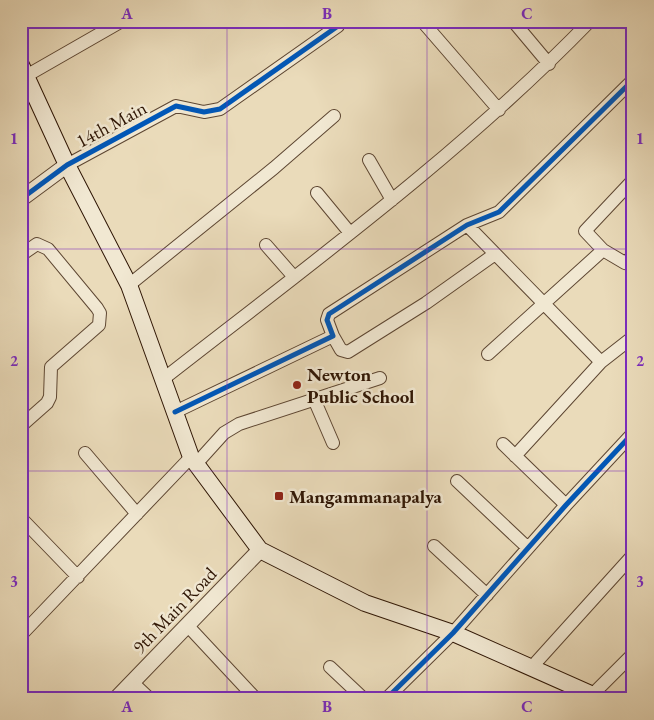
<svg xmlns="http://www.w3.org/2000/svg" width="654" height="720" font-family="'EB Garamond',serif">
	<rect width="100%" height="100%" fill="#eadbba"/>
	<filter id="stains"><feTurbulence type="fractalNoise" baseFrequency=".004" numOctaves="4"/><feColorMatrix values="0 0 0 0 .2 0 0 0 0 .09 0 0 0 0 .02 0 0 0 .5 -.17"/></filter>
	<radialGradient id="worn" r=".72"><stop offset=".6" stop-color="#630" stop-opacity="0"/><stop offset="1" stop-color="#630" stop-opacity=".3"/></radialGradient>
	<g fill="none" stroke-linecap="round" stroke-linejoin="round">
		<g stroke="#5d4632" stroke-width="14">
			<path id="minor" d="M422,21L499,110
				M513,21L549,64
				M26,76L122,21
				M369,160L392,200
				M67,165L176,106L204,112L220,109L338,26
				M317,193L350,233
				M467,225L601,362
				M266,245L294,277
				M603,250L625,263L633,256
				M21,255L37,244L48,249L97,308L100,313L99,325L51,367L50,397L47,403L21,426
				M129,285L274,168L334,116
				M333,336L341,350L348,352L426,303L495,254
				M488,354L603,250L585,231L633,180
				M162,380C309,265 460,155 590,21
				M314,399L333,443
				M175,412L333,336L327,320L329,314L467,225L499,212L633,80
				M503,444L566,505
				M85,453L137,514
				M515,456L601,362L633,337
				M196,464L224,433L239,424L380,378
				M457,481L528,548
				M21,518L78,577
				M434,546L487,595
				M187,625L256,699
				M21,635L191,457
				M330,667L364,699
				M531,668L633,555
				M132,682L150,699
				M593,694L633,654
				M386,699L453,633L566,505L633,433"/>
		</g>
		<g stroke="#5d4632" stroke-width="17">
			<path id="tertiary" d="M21,199L67,165
				M116,699L260,550"/>
		</g>
		<g stroke="#2e1504" stroke-width="18">
			<path id="secondary" d="M21,65L67,165L129,285L191,457L260,550L365,603L453,633L602,699"/>
		</g>
		<use href="#minor" stroke="#f1e8d2" stroke-width="12"/>
		<use href="#tertiary" stroke="#f1e8d2" stroke-width="15"/>
		<use href="#secondary" stroke="#f1e8d2" stroke-width="16"/>
		<g stroke="#f1e8d2" stroke-width="8">
			<path id="cycleway" d="M21,199L67,165L176,106L204,112L220,109L338,26
				M175,412L333,336L327,320L329,314L467,225L499,212L633,80
				M386,699L453,633L566,505L633,433"/>
		</g>
		<use href="#cycleway" stroke="#0057b8" stroke-width="5"/>
	</g>
	<path fill="none" stroke="#7b2cbf" stroke-width="1" stroke-opacity="0.55" d="M227,21V699M427,21V699M21,249H633M21,471H633"/>
	<g fill="#8f2418" stroke="#f1e8d2" stroke-width="2">
		<circle cx="297" cy="385" r="5"/>
		<rect x="274" y="491" width="10" height="10" rx="2.5"/>
	</g>
	<g text-anchor="middle" stroke-width="5" stroke-linejoin="round" paint-order="stroke">
		<g font-size="19" fill="#2e1504" stroke="#f1e8d2">
			<text transform="translate(111 124) rotate(-28)" y="7">14th Main</text>
			<text transform="translate(174 610) rotate(-46)" y="7">9th Main Road</text>
		</g>
		<g font-size="19" font-weight="bold" fill="#2e1504" stroke="#f1e8d2" text-anchor="start">
			<text x="307" y="381">Newton<tspan x="307" dy="22">Public School</tspan></text>
			<text x="289" y="503">Mangammanapalya</text>
		</g>
	</g>
	<rect width="654" height="720" fill="none" stroke="#eadbba" stroke-width="55"/>
	<rect x="28" y="28" width="598" height="664" fill="none" stroke="#7b2cbf" stroke-width="2"/>
	<g font-size="16" text-anchor="middle" font-weight="bold" fill="#7b2cbf">
		<text x="127" y="19">A</text>
		<text x="327" y="19">B</text>
		<text x="527" y="19">C</text>
		<text x="14" y="144">1</text>
		<text x="640" y="144">1</text>
		<text x="14" y="366">2</text>
		<text x="640" y="366">2</text>
		<text x="14" y="587">3</text>
		<text x="640" y="587">3</text>
		<text x="127" y="712">A</text>
		<text x="327" y="712">B</text>
		<text x="527" y="712">C</text>
	</g>
	<rect width="100%" height="100%" filter="url(#stains)"/>
	<rect width="100%" height="100%" fill="url(#worn)"/>
</svg>
